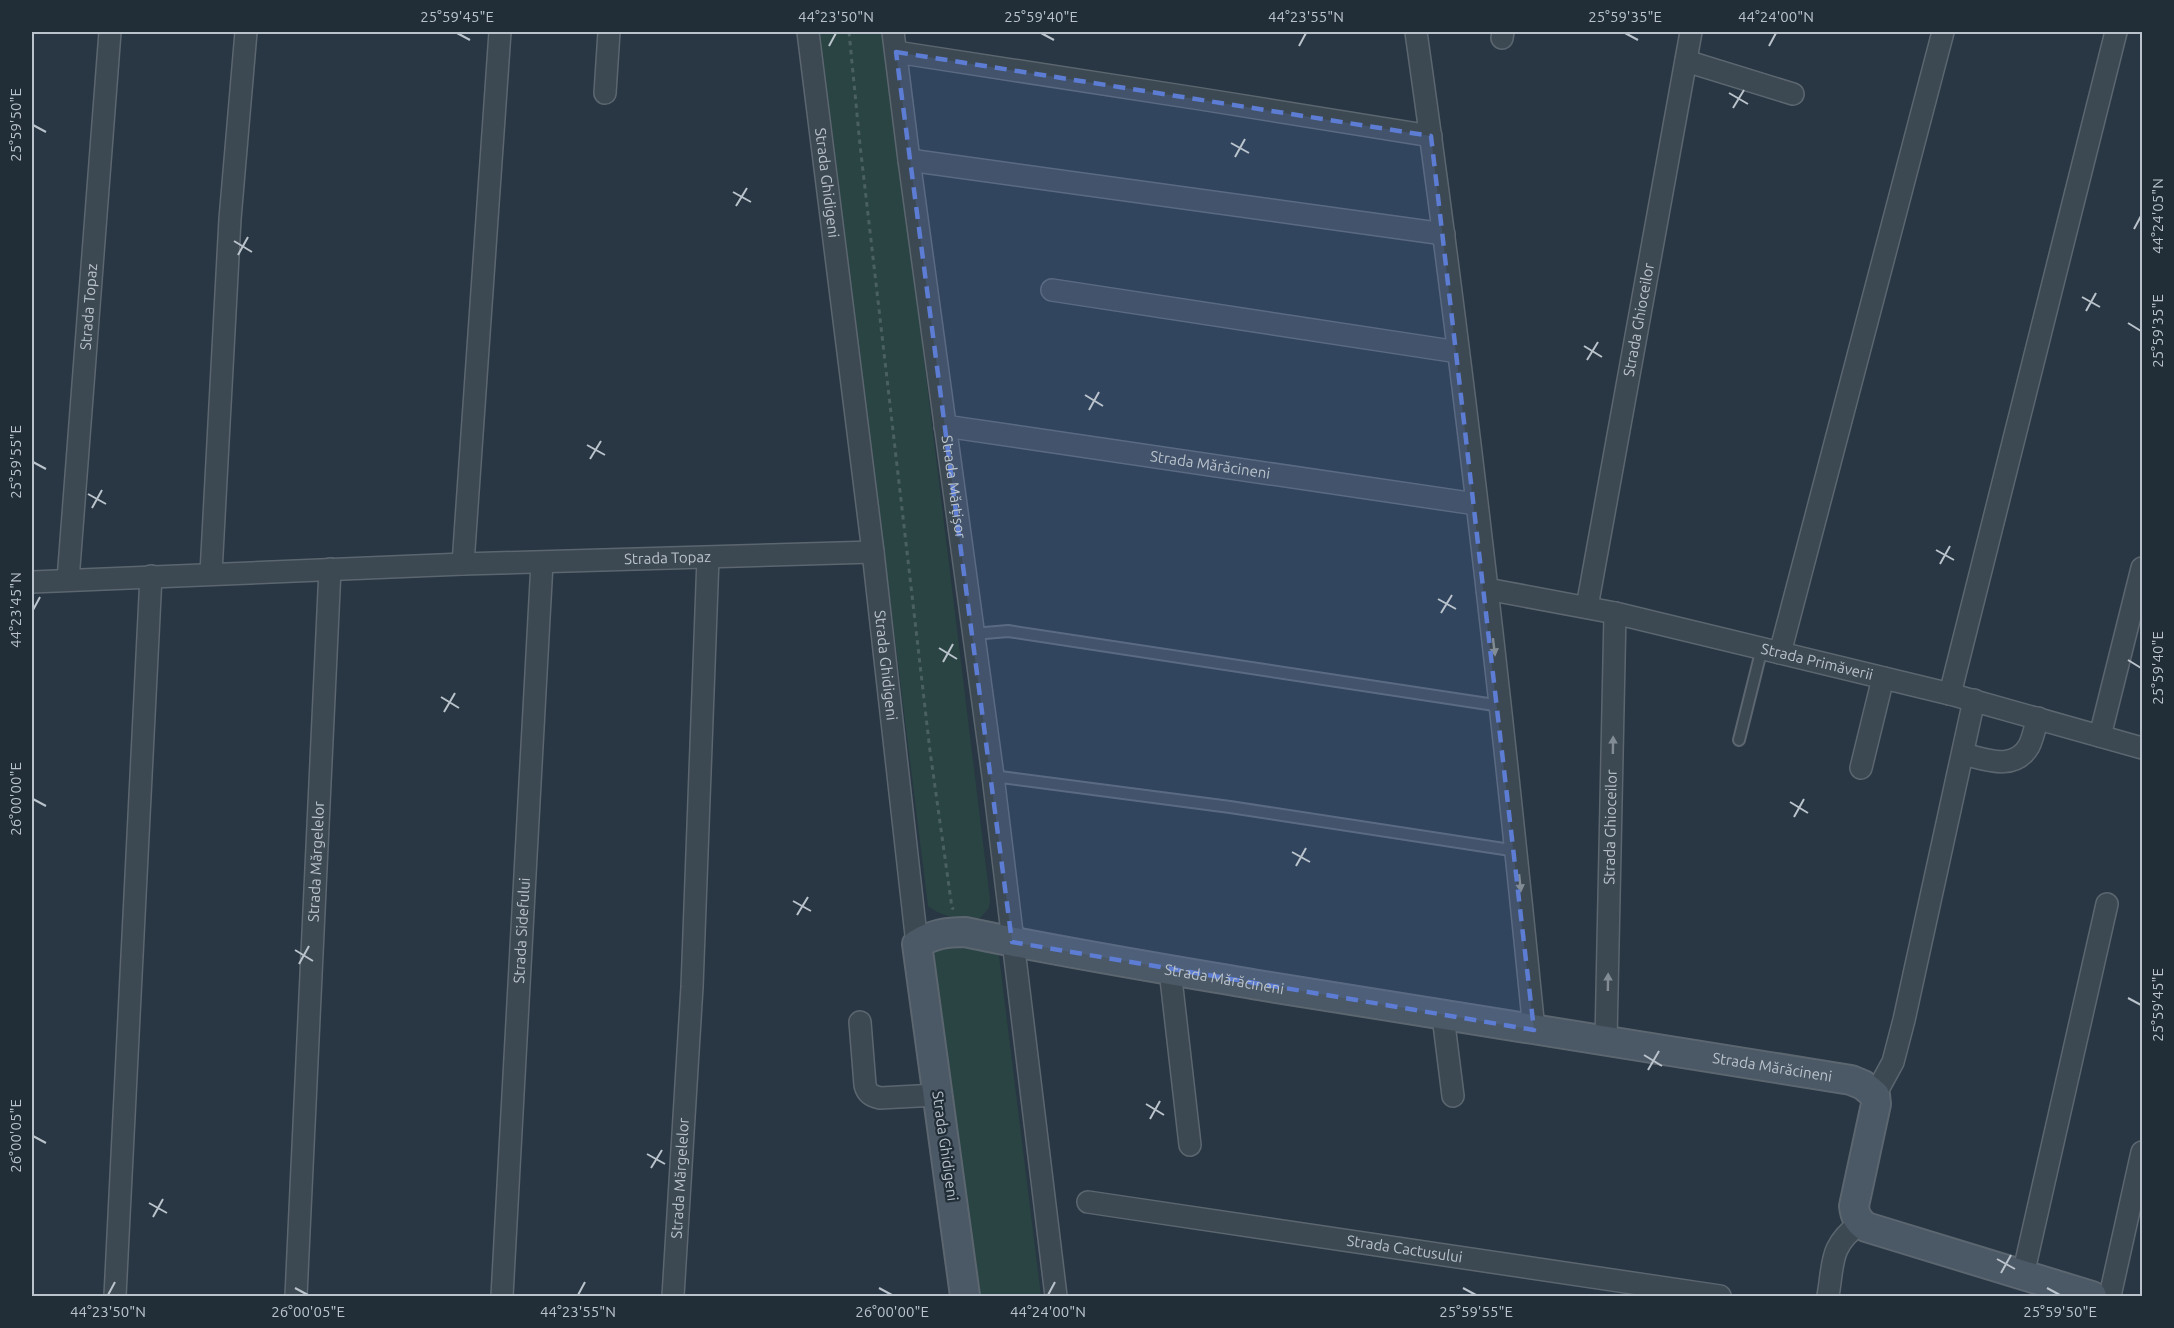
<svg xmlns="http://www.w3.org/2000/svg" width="2174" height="1328" font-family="Ubuntu,sans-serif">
	<rect width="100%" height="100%" fill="#283743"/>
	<path fill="#2a4443" d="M820,32H884L990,900L989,908L980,918C964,920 941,917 928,906Z
		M952,942L998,948L1041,1296H974L930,962C935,951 941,946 952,942Z"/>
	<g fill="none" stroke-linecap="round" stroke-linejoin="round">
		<g stroke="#5b6670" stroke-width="14">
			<path id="lane" d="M973,634L1008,631L1501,706
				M1739,740L1762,648
				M993,776L1230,807L1517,851"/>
		</g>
		<g stroke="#5b6670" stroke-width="24">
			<g id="street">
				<path id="s1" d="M808,32L873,552L917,944"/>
				<path id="s2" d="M893,32L909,160L993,776L1056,1296"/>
				<path d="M1416,32C1463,363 1501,696 1534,1030"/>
				<path d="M1502,38L1503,32"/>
				<path d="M896,52L1201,99L1431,136"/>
				<path d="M1686,61L1793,94"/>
				<path d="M605,93L609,32"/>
				<path d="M909,160L1444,234"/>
				<path d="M1052,290L1458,352"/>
				<path id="s3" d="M945,426L1476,504"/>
				<path d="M463,564L500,32"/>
				<path d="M211,573L230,219L246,32"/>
				<path id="s4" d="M68,580L110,32"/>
				<path id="s5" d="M32,582L463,564L873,552"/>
				<path id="s6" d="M1487,589L1615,613L1950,694L2142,748"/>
				<path id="s7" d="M1587,607L1691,32"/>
				<path d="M1780,653L1943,32"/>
				<path d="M1950,694L2116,32"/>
				<path d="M2100,736L2142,568"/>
				<path d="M1963,754C1985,759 2014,772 2029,746C2033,738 2035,727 2038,718"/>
				<path d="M1861,768L1883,678"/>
				<path d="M1170,970L1190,1145"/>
				<path d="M1443,1016L1453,1096"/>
				<path d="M860,1022L865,1085C867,1093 871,1096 880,1098L937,1095"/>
				<path id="s8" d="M1606,1040L1615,613"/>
				<path d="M1875,1095L1893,1062L1904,1020L1974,700"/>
				<path id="s9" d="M1088,1202L1720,1296"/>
				<path d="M2023,1275L2107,904"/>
				<path d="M115,1296L151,576"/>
				<path id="s10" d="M296,1296L330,569"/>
				<path id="s11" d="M502,1296L542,563"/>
				<path id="s12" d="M673,1296L692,987L708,558"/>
				<path d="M1828,1296C1834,1261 1829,1247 1860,1223"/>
				<path d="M2110,1296L2142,1152"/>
			</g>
		</g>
		<g stroke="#5b6670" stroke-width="32">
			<g id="secondary">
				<path id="s13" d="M965,1296L917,944C934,934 946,932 965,932C1064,953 1164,969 1264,986C1459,1019 1655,1048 1851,1080L1863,1085L1875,1095L1876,1104L1854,1206C1855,1216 1858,1221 1866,1227L2092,1296"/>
			</g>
		</g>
		<path stroke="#4b6161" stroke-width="3" stroke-dasharray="4.5 4.5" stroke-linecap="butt" d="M849,32L860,145L930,751L952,908L954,909"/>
		<use href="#lane" stroke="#3d4952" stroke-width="10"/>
		<use href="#street" stroke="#3d4952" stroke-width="21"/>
		<use href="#secondary" stroke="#4b5865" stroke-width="28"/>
	</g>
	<defs><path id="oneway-solid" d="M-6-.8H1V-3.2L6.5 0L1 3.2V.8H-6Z" transform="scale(1.5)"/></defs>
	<g fill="#828c95">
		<use href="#oneway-solid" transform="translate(1494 647) rotate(83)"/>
		<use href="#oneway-solid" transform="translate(1613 745) rotate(-89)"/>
		<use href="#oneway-solid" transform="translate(1520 883) rotate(84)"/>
		<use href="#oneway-solid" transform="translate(1608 982) rotate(-89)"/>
	</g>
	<path fill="#5c7dd3" fill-opacity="0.2" stroke="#5c7dd3" stroke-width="4.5" stroke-dasharray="12 8" stroke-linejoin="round" d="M896,52L1431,136L1534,1030L1012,942Z"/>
	<path fill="none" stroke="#bac3cc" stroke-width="2" d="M457,33L470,40M1041,33L1054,40M1625,33L1638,40M829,46L836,33M1299,46L1306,33M1769,46L1776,33M1729,93L1748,104M1733,108L1744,90M33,125L46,132M1231,143L1249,153M1235,157L1245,139M733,192L751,202M736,206L747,188M2134,229L2141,216M234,241L252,252M238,255L248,237M2082,297L2100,307M2086,311L2096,293M2128,323L2141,331M1584,346L1602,357M1587,360L1598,342M1085,395L1103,406M1089,410L1099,392M587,445L605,455M590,459L601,441M33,462L46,469M88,494L106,504M92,508L102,490M1936,550L1954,560M1940,564L1950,546M1438,599L1456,609M33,610L40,597M1441,613L1452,595M939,648L957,659M2128,660L2141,668M943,662L953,644M441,697L459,708M444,712L455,693M33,799L46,806M1790,802L1808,813M1794,817L1804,799M1292,852L1310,862M1296,866L1306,848M793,901L811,911M797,915L808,897M295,950L313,961M299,964L309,946M2128,998L2141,1005M1644,1055L1662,1066M1648,1070L1659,1051M1146,1104L1164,1115M1150,1119L1160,1101M33,1136L46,1143M647,1154L665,1164M651,1168L662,1150M149,1203L167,1213M153,1217L163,1199M1997,1259L2015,1269M2001,1273L2011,1255M295,1288L308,1295M879,1288L892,1295M1463,1288L1476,1295M2047,1288L2060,1295M108,1295L115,1282M578,1295L585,1282M1048,1295L1055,1282"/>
	<g text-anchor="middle" stroke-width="4.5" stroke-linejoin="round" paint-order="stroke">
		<g font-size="15" fill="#bac3cc" stroke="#212e38">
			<text dy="5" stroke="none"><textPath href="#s1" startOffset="152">Strada Ghidigeni</textPath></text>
			<text dy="5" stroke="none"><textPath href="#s4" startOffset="274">Strada Topaz</textPath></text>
			<text dy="5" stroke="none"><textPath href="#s7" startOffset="292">Strada Ghioceilor</textPath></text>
			<text dy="5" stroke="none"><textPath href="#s3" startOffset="268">Strada Mărăcineni</textPath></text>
			<text dy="5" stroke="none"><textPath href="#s2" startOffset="459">Strada Mărțișor</textPath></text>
			<text dy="5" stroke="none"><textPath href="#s5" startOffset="636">Strada Topaz</textPath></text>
			<text dy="5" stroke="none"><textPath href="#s6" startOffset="338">Strada Primăverii</textPath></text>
			<text dy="5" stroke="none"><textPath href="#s1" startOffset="638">Strada Ghidigeni</textPath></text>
			<text dy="5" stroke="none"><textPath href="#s8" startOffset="213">Strada Ghioceilor</textPath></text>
			<text dy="5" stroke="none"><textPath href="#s10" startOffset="435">Strada Mărgelelor</textPath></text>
			<text dy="5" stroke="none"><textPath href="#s11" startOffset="366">Strada Sidefului</textPath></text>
			<text dy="5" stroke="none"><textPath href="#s13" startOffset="669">Strada Mărăcineni</textPath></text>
			<text dy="5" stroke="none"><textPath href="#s13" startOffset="1224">Strada Mărăcineni</textPath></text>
			<text transform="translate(945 1146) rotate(82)" y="5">Strada Ghidigeni</text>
			<text dy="5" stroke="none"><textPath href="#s12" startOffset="118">Strada Mărgelelor</textPath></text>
			<text dy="5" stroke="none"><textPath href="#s9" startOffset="320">Strada Cactusului</textPath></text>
		</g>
	</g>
	<rect width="2174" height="1328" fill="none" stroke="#212e38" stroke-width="66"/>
	<rect x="33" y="33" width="2108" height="1262" fill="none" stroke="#bac3cc" stroke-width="2"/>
	<g font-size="15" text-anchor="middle" fill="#bac3cc">
		<text x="457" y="22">25°59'45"E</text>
		<text x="836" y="22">44°23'50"N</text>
		<text x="1041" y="22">25°59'40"E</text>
		<text x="1306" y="22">44°23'55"N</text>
		<text x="1625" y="22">25°59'35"E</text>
		<text x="1776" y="22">44°24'00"N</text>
		<text transform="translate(16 125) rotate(-90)" y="5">25°59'50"E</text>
		<text transform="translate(2158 216) rotate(-90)" y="5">44°24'05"N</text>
		<text transform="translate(2158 331) rotate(-90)" y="5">25°59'35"E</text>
		<text transform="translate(16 462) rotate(-90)" y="5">25°59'55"E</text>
		<text transform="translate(16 610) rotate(-90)" y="5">44°23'45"N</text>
		<text transform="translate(2158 668) rotate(-90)" y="5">25°59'40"E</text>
		<text transform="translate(16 799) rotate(-90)" y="5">26°00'00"E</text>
		<text transform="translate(2158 1005) rotate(-90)" y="5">25°59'45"E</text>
		<text transform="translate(16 1136) rotate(-90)" y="5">26°00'05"E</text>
		<text x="108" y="1317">44°23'50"N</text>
		<text x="308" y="1317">26°00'05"E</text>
		<text x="578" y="1317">44°23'55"N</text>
		<text x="892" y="1317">26°00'00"E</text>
		<text x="1048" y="1317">44°24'00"N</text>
		<text x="1476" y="1317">25°59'55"E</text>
		<text x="2060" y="1317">25°59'50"E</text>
	</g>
</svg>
